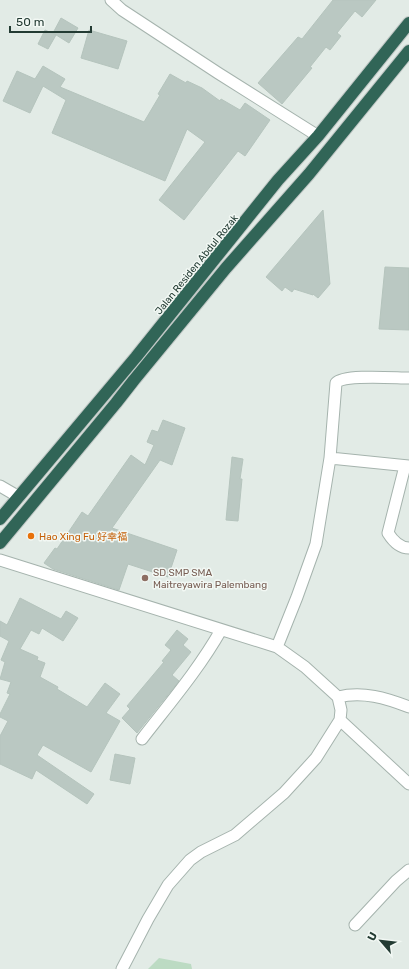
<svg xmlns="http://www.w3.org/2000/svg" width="409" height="969" font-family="Rubik,'Noto Sans SC',sans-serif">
	<rect width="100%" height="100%" fill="#e2ebe6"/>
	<path fill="#bcdbc3" d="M159,958L191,964L192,969H148Z"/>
	<path fill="#bac8c2" stroke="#b5c4bd" d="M333,0H376L362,17L355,11L337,33L341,36L330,50L326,47L310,67L312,68L282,104L258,83L298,37L302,39Z
		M61,18L78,28L69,43L53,33Z
		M45,30L56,35L48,49L38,44Z
		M89,30L127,41L118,69L81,58Z
		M43,66L65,79L60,87L144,122L160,95L158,94L170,74L186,83L187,81L202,88L220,101L221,99L240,110L245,103L270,120L245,156L238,151L184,220L159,200L205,142L187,129L165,181L52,133L66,100L43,86L30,113L3,101L17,71L35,79Z
		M323,210L330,284L318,298L313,294V295L294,289L292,292L285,287L282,291L266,277Z
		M385,267L409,268V330L379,329Z
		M163,420L185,428L172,465L160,460L112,528L177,550L168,577L128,564L119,590L53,569L44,563L55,548L57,549L82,512L88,516L131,455L145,465L154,445L147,442L152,430L158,432Z
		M232,457L243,459L240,479H242L238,521L226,520Z
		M20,598L61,619L66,611L78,618L63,641L42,628L39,634L31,630L20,649L38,657L37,660L45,663L40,677L58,687L57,689L87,707L105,683L120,694L106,713L120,721L91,772L43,745L37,755L94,794L87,804L36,770L32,779L0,764V736L8,721L0,717V714L10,694L7,693L11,682L0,679L5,662L1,660L9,641L0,636V621L7,625Z
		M177,630L188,639L183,645L191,652L172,675L179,681L137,733L122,718L130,709L127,706L164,662L162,661L171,650L165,645Z
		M115,754L135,758L130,784L110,780Z"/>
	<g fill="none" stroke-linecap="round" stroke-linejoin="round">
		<g stroke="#a5b3ad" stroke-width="13">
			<path id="minor" d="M111,0L122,10L218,73L318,136
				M330,458L409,466
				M405,466L388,533C393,541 399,548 409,548
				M0,486L19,497
				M0,560L277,647L305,667L338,697L341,710L340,720L409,784
				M277,647L297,597L316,544L330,458L336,383C344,374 395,378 408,378
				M338,697C363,691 386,698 409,707
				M142,739C169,704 199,669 221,630
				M355,925L396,881L409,870
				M122,969L148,919L168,885L190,860L201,852L235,835L284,793L316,758L340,720"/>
		</g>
		<g stroke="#c1c8c6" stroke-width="14">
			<path id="highway" d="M0,519L136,357L278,180L318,136L409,23
				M0,543L116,403L134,380L226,268L309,174L409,51"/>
		</g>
		<use href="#minor" stroke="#fff" stroke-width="11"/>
		<use href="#highway" stroke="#316557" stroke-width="12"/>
	</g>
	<circle fill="#e8710a" stroke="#f2f8f4" stroke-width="1.5" cx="31" cy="536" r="4"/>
	<circle fill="#8d6e63" stroke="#f2f8f4" stroke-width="1.5" cx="145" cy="578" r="4"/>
	<g text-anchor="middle" stroke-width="3" stroke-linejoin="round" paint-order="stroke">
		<g font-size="10" fill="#233b33" stroke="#f2f8f4">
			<text transform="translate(196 264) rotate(-51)" y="4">Jalan Residen Abdul Rozak</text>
		</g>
		<g font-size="10" fill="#c56008" stroke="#f2f8f4" text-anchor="start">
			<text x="39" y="540">Hao Xing Fu 好幸福</text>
		</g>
		<g font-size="10" fill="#785e54" stroke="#f2f8f4" text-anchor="start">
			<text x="153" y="576">SD SMP SMA<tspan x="153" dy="12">Maitreyawira Palembang</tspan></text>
		</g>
	</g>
	<g transform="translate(381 941) rotate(298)" stroke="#f2f8f4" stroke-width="3" paint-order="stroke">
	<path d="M0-3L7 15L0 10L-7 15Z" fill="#233b33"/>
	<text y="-6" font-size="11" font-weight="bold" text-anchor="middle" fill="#233b33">U</text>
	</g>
	<path d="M10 26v6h81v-6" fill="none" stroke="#233b33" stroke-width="2"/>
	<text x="16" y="26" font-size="12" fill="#233b33" stroke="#f2f8f4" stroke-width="3" paint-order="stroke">50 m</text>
</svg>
